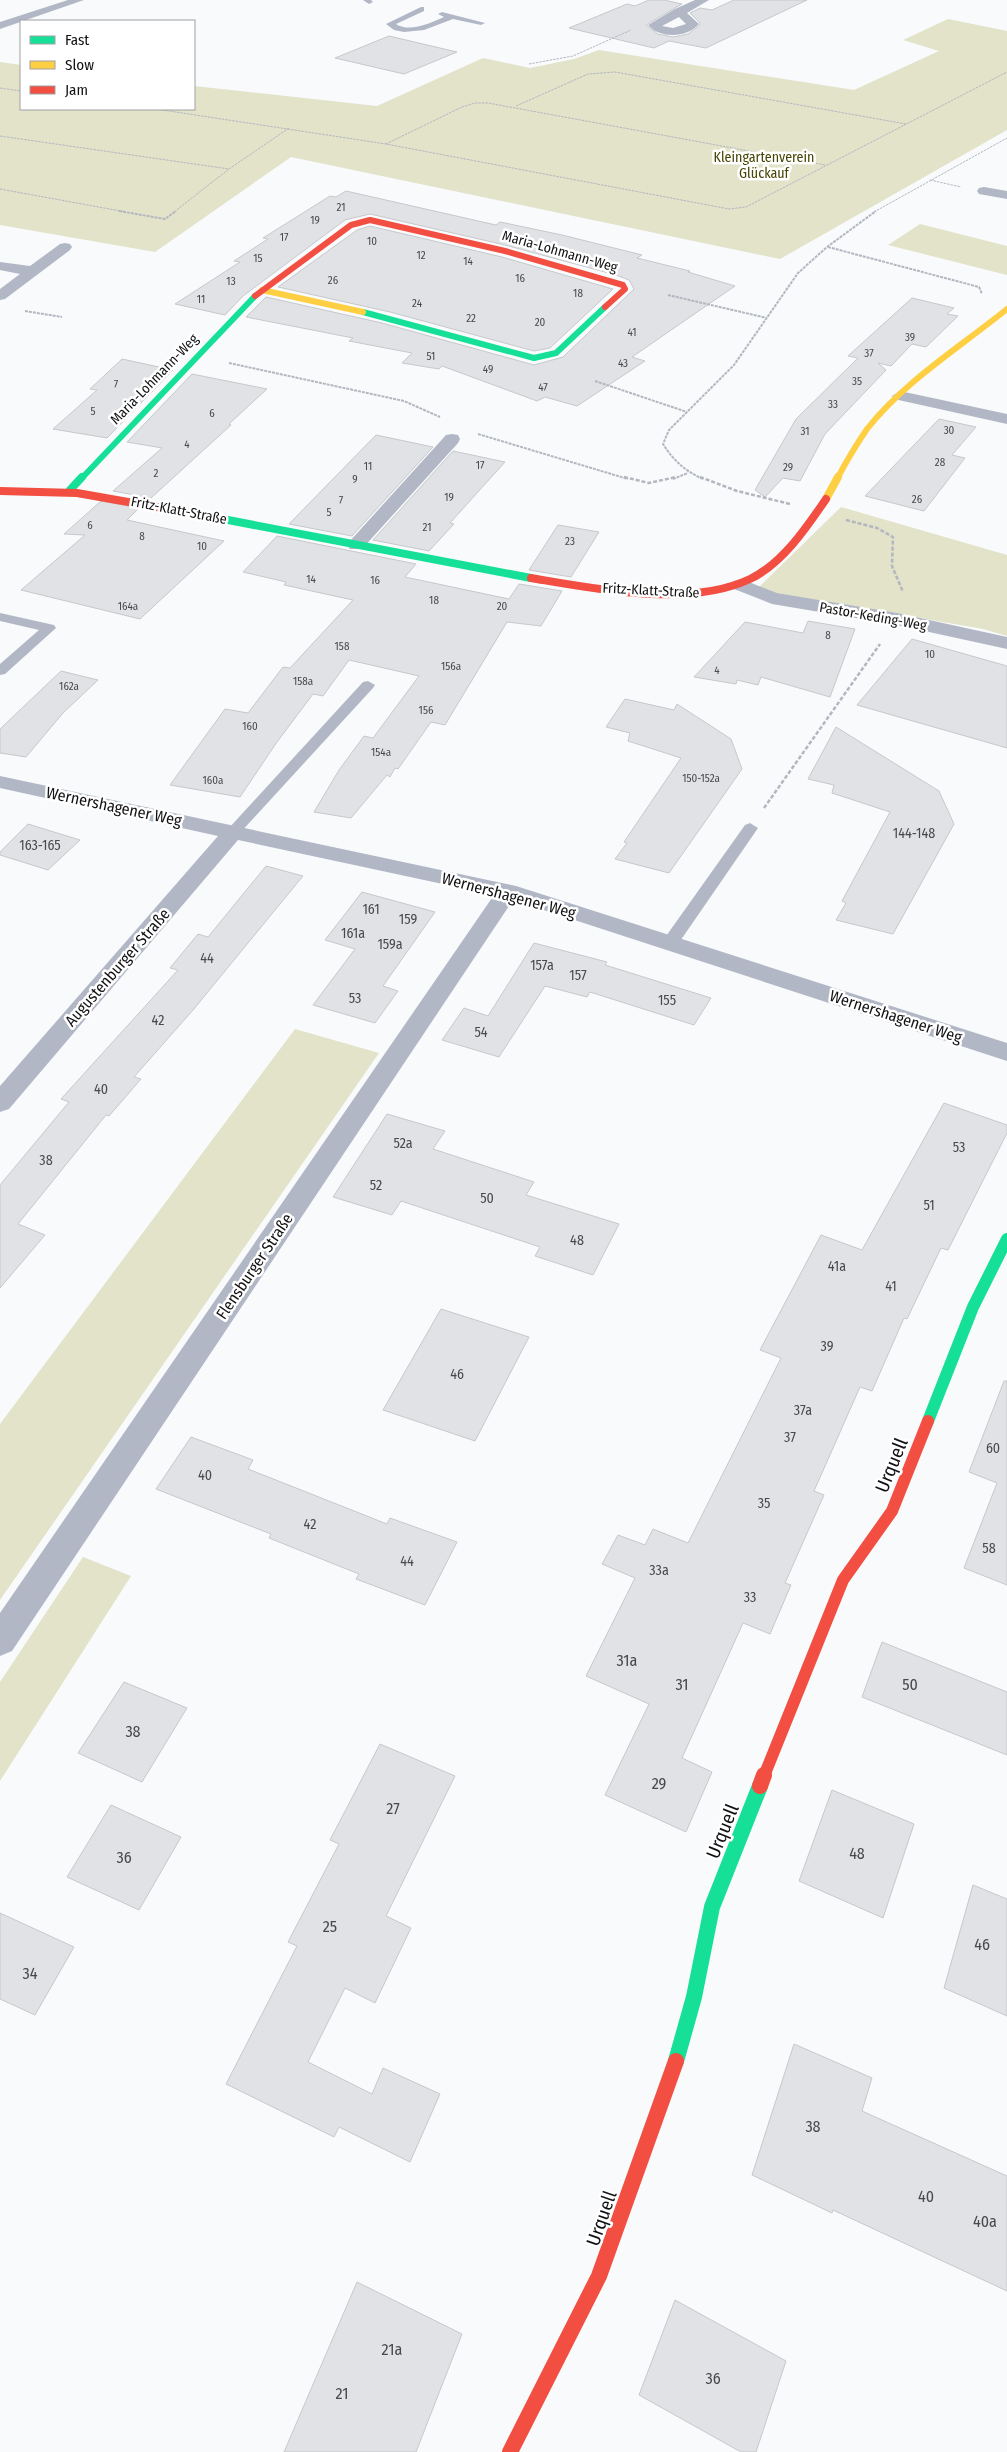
<svg xmlns="http://www.w3.org/2000/svg" width="1007" height="2452" font-family="'Fira Sans Condensed',sans-serif">
	<rect width="100%" height="100%" fill="#f8fafc"/>
	<path fill="#e2e3c9" d="M948,19L1007,31V130L780,259L291,157L155,252L0,225V62L21,65V109H194V86L377,106L483,58L530,68L574,59L599,50L854,90L939,51L903,40Z
		M920,224L1007,246V275L888,245Z
		M841,507L1007,555V636L983,629L765,591L760,586Z
		M295,1029L379,1053L0,1600V1424Z
		M83,1557L131,1576L0,1781V1682Z"/>
	<path fill="#e0e2e6" stroke="#c6c8c9" d="M649,0H664L682,4L646,25L658,34L673,37L688,34L700,25V23L690,13L700,8L712,10L734,0H807L706,48L669,41L654,48L569,28L627,4L635,6Z
		M389,36L457,52L404,74L335,58Z
		M346,191L496,225L500,222L562,235L642,255L637,258L690,271L688,272L735,286L632,357L645,361L577,406L545,397L537,401L442,366L439,369L402,363L412,353L349,341L353,338L246,317L266,297L382,323L534,365L563,357L634,289L629,280L616,275L505,245L370,214L345,220L243,296L225,315L175,304L240,262L234,261L268,239L263,238L330,196L336,197Z
		M370,226L502,257L613,289L550,348L534,351L390,312L278,287L357,230Z
		M912,298L954,308L947,314L958,316L926,347L912,344L891,366L878,363L886,370L825,434L800,481L783,478L765,497L755,490L796,419L858,358L848,356Z
		M122,359L173,370L107,438L53,429L97,390L90,389Z
		M192,374L267,389L229,424L231,425L151,498L113,491L162,448L127,442Z
		M939,419L976,427L952,455L965,458L924,511L865,496Z
		M376,435L433,447L352,536L289,524Z
		M453,451L505,462L450,523L454,524L429,551L373,540Z
		M101,501L139,508L127,520L224,541L140,619L21,590L85,535L64,534Z
		M558,525L599,532L571,577L529,570Z
		M277,536L416,564L405,577L509,599L519,584L562,591L541,626L507,622L445,725L431,722L398,769L395,768L390,777L387,775L351,818L314,812L339,770L364,736L373,738L419,676L349,660L323,696L313,694L277,742L240,797L170,785L225,709L248,713L283,667L290,668L353,600L284,585L286,582L243,572Z
		M808,621L855,629L830,697L761,677L758,685L737,680L736,684L694,677L745,622L803,633Z
		M912,639L1007,666V748L857,705Z
		M61,671L98,680L63,713L26,757L0,753V729Z
		M625,699L674,710L677,704L731,739L742,769L669,873L615,859L627,843L624,842L681,758L628,741L630,733L606,727Z
		M836,727L939,791L954,824L893,934L836,920L846,903L842,901L890,812L832,793L834,785L808,779Z
		M28,824L80,840L48,870L0,855V852Z
		M266,866L303,876L193,1010L134,1077L141,1079L109,1116L106,1115L18,1224L45,1235L0,1288V1185L69,1102L61,1099L178,970L170,968L198,934L208,937Z
		M362,892L435,912L383,986L398,991L375,1023L313,1005L355,949L325,940Z
		M534,943L607,962L605,965L711,998L694,1025L590,992L587,997L545,986L499,1057L442,1040L464,1008L488,1016Z
		M944,1103L1007,1125V1133L948,1250L941,1248L907,1319L904,1318L872,1391L860,1387L814,1491L824,1495L785,1583L791,1585L770,1634L743,1623L682,1758L712,1772L686,1832L605,1795L649,1704L586,1676L635,1578L602,1564L618,1535L645,1545L653,1529L688,1543L781,1358L760,1350L821,1235L862,1250Z
		M387,1114L445,1131L433,1149L534,1182L526,1195L619,1224L593,1275L535,1256L540,1247L401,1201L392,1215L333,1197Z
		M441,1309L529,1337L475,1441L383,1410Z
		M1004,1381H1007V1585L964,1568L997,1483L969,1472Z
		M191,1437L253,1460L248,1469L387,1524L390,1518L457,1542L425,1605L356,1579L359,1574L269,1538L271,1534L156,1489Z
		M882,1642L1007,1692V1755L862,1697Z
		M124,1682L187,1708L142,1782L78,1753Z
		M380,1744L455,1776L386,1916L411,1928L375,2003L345,1988L308,2062L372,2094L383,2068L440,2094L410,2162L339,2127L334,2137L226,2084L297,1946L288,1942L339,1844L330,1840Z
		M832,1790L914,1824L883,1918L799,1881Z
		M111,1805L181,1837L139,1910L67,1877Z
		M973,1885L1007,1899V2016L944,1988Z
		M0,1913L74,1947L35,2015L0,1999Z
		M794,2044L872,2078L862,2111L1007,2176V2291L833,2210L832,2213L752,2175Z
		M357,2282L462,2334L416,2452H284Z
		M675,2300L786,2361L756,2452H741L639,2395Z"/>
	<g fill="none" stroke-linecap="round" stroke-linejoin="round">
		<path stroke="#b4b7c0" stroke-width="1" stroke-dasharray="2.5 1" stroke-linecap="butt" d="M529,64L573,56L631,30
			M0,88L21,91
			M516,106L588,74L615,72L906,124
			M156,109L386,144L729,209L746,207L1007,72
			M0,136L229,169
			M386,144L462,107L475,103H488L825,165
			M930,180L961,187
			M0,189L126,212
			M174,212L229,169L289,128
			M874,212L1007,138"/>
		<path stroke="#b4b7c0" stroke-width="2" stroke-dasharray="3 1" stroke-linecap="butt" d="M119,211L165,219L176,211
			M828,247L979,287L982,294
			M668,295L767,318
			M25,311L62,317
			M229,363L404,401L440,417
			M595,381L687,412
			M478,434L628,479
			M673,479L688,473
			M703,479C685,471 673,460 663,444L669,430L734,365L798,273L827,247L876,211"/>
		<path stroke="#b4b7c0" stroke-width="2.5" stroke-dasharray="4 2" stroke-linecap="butt" d="M624,477L649,483L676,477
			M700,477L737,491L790,504
			M846,520L877,528L893,537L892,566L903,592
			M764,808L880,644"/>
		<path fill="#b2b7c6" fill-rule="evenodd" d="M363,0H371L373,2L369,4Z
			M421,7H424V11L396,24C410,33 430,23 444,17L438,14L442,12L485,23L481,25L453,19L424,30L404,32L394,30L386,24Z
			M0,613L54,625L56,628L5,674L0,675V664L39,630L0,621Z
			M368,681L375,685L373,688L239,834H229L226,831L229,828L363,682Z
			M750,823L758,828L676,947H664L662,943L664,939L745,825Z"/>
		<path fill="#b2b7c6" fill-rule="evenodd" d="M68,0H84L0,29V22Z
			M695,0H709L687,13L699,24C687,38 660,39 648,25L675,9ZM679,17L686,24L673,28L662,26Z
			M984,187L1007,191V199L979,194L977,191L979,188Z
			M65,243L70,244L72,247L70,250L5,299L0,300V289L20,274L0,270V262L30,266L60,244Z
			M900,391L1007,414V424L894,399L892,396Z
			M452,434L458,435L460,439L458,443L362,549H350L347,545L350,541L446,435Z
			M741,579L777,593L897,613L1007,637V649L897,625L772,604L734,589L732,585L734,581Z
			M0,776L516,886L1007,1043V1061L513,900L12,1651L0,1656V1613L494,895L238,840L9,1109L0,1112V1086L218,836L0,788Z"/>
		<path stroke="#16e098" stroke-width="6" d="M363,312L534,358L556,353L605,307
			M81,479L255,296"/>
		<path stroke="#16e098" stroke-width="8" d="M70,490L82,477
			M202,515L531,578"/>
		<path stroke="#16e098" stroke-width="12" d="M928,1421L973,1307L1007,1239"/>
		<path stroke="#16e098" stroke-width="16" d="M676,2061L694,1997L712,1907L760,1786"/>
		<path stroke="#ffcf43" stroke-width="6" d="M262,290L363,312
			M837,479C846,462 856,445 867,429C905,381 960,347 1007,309"/>
		<path stroke="#ffcf43" stroke-width="8" d="M826,499L838,477"/>
		<path stroke="#f24e42" stroke-width="6" d="M255,296L351,225L370,220L505,251L623,285L625,289L605,307"/>
		<path stroke="#f24e42" stroke-width="8" d="M0,491L77,493L202,515
			M531,578C596,589 689,608 750,579C782,564 807,527 826,499"/>
		<path stroke="#f24e42" stroke-width="12" d="M764,1776L843,1580L892,1511L928,1421"/>
		<path stroke="#f24e42" stroke-width="16" d="M760,1786L764,1775
			M510,2452L599,2276L676,2061"/>
	</g>
	<g text-anchor="middle" stroke-width="5" stroke-linejoin="round" paint-order="stroke">
		<g font-size="11" fill="#49494c">
			<text x="341" y="211">21</text>
			<text x="315" y="224">19</text>
			<text x="284" y="241">17</text>
			<text x="372" y="245">10</text>
			<text x="421" y="259">12</text>
			<text x="258" y="262">15</text>
			<text x="468" y="265">14</text>
			<text x="520" y="282">16</text>
			<text x="333" y="284">26</text>
			<text x="231" y="285">13</text>
			<text x="578" y="297">18</text>
			<text x="201" y="303">11</text>
			<text x="417" y="307">24</text>
			<text x="471" y="322">22</text>
			<text x="540" y="326">20</text>
			<text x="632" y="336">41</text>
			<text x="910" y="341">39</text>
			<text x="869" y="357">37</text>
			<text x="431" y="360">51</text>
			<text x="623" y="367">43</text>
			<text x="488" y="373">49</text>
			<text x="857" y="385">35</text>
			<text x="116" y="388">7</text>
			<text x="543" y="391">47</text>
			<text x="833" y="408">33</text>
			<text x="93" y="415">5</text>
			<text x="212" y="417">6</text>
			<text x="949" y="434">30</text>
			<text x="805" y="435">31</text>
			<text x="187" y="448">4</text>
			<text x="940" y="466">28</text>
			<text x="480" y="469">17</text>
			<text x="368" y="470">11</text>
			<text x="788" y="471">29</text>
			<text x="156" y="477">2</text>
			<text x="355" y="483">9</text>
			<text x="449" y="501">19</text>
			<text x="917" y="503">26</text>
			<text x="341" y="504">7</text>
			<text x="329" y="516">5</text>
			<text x="90" y="529">6</text>
			<text x="427" y="531">21</text>
			<text x="142" y="540">8</text>
			<text x="570" y="545">23</text>
			<text x="202" y="550">10</text>
			<text x="311" y="583">14</text>
			<text x="375" y="584">16</text>
			<text x="434" y="604">18</text>
			<text x="128" y="610">164a</text>
			<text x="502" y="610">20</text>
			<text x="828" y="639">8</text>
			<text x="342" y="650">158</text>
			<text x="930" y="658">10</text>
			<text x="451" y="670">156a</text>
			<text x="717" y="674">4</text>
			<text x="303" y="685">158a</text>
			<text x="69" y="690">162a</text>
			<text x="426" y="714">156</text>
			<text x="250" y="730">160</text>
			<text x="381" y="756">154a</text>
			<text x="701" y="782">150-152a</text>
			<text x="213" y="784">160a</text>
		</g>
		<g font-size="14" fill="#474504" stroke="#fff">
			<text x="764" y="162">Kleingartenverein<tspan x="764" dy="16">Glückauf</tspan></text>
		</g>
		<g font-size="14" fill="#121214" stroke="#fff">
			<text transform="translate(560 251) rotate(16)" y="5">Maria-Lohmann-Weg</text>
			<text transform="translate(154 379) rotate(-46)" y="5">Maria-Lohmann-Weg</text>
			<text transform="translate(179 510) rotate(11)" y="5">Fritz-Klatt-Straße</text>
			<text transform="translate(651 590) rotate(3)" y="5">Fritz-Klatt-Straße</text>
			<text transform="translate(873 616) rotate(10)" y="5">Pastor-Keding-Weg</text>
		</g>
		<g font-size="14" fill="#49494c">
			<text x="914" y="838">144-148</text>
			<text x="40" y="850">163-165</text>
			<text x="371" y="914">161</text>
			<text x="408" y="924">159</text>
			<text x="353" y="938">161a</text>
			<text x="390" y="949">159a</text>
			<text x="207" y="963">44</text>
			<text x="542" y="970">157a</text>
			<text x="578" y="980">157</text>
			<text x="355" y="1003">53</text>
			<text x="667" y="1005">155</text>
			<text x="158" y="1025">42</text>
			<text x="481" y="1037">54</text>
			<text x="101" y="1094">40</text>
			<text x="403" y="1148">52a</text>
			<text x="959" y="1152">53</text>
			<text x="46" y="1165">38</text>
			<text x="376" y="1190">52</text>
			<text x="487" y="1203">50</text>
			<text x="929" y="1210">51</text>
			<text x="577" y="1245">48</text>
			<text x="837" y="1271">41a</text>
			<text x="891" y="1291">41</text>
			<text x="827" y="1351">39</text>
			<text x="457" y="1379">46</text>
			<text x="803" y="1415">37a</text>
			<text x="790" y="1442">37</text>
			<text x="993" y="1453">60</text>
			<text x="205" y="1480">40</text>
			<text x="764" y="1508">35</text>
			<text x="310" y="1529">42</text>
			<text x="989" y="1553">58</text>
			<text x="407" y="1566">44</text>
			<text x="659" y="1575">33a</text>
			<text x="750" y="1602">33</text>
		</g>
		<g font-size="16" fill="#121214" stroke="#fff">
			<text transform="translate(114 806) rotate(12)" y="6">Wernershagener Weg</text>
			<text transform="translate(509 895) rotate(15)" y="6">Wernershagener Weg</text>
			<text transform="translate(117 967) rotate(-49)" y="6">Augustenburger Straße</text>
			<text transform="translate(896 1016) rotate(18)" y="6">Wernershagener Weg</text>
			<text transform="translate(254 1266) rotate(-56)" y="6">Flensburger Straße</text>
		</g>
		<g font-size="16" fill="#49494c">
			<text x="627" y="1666">31a</text>
			<text x="682" y="1690">31</text>
			<text x="910" y="1690">50</text>
			<text x="133" y="1737">38</text>
			<text x="659" y="1789">29</text>
			<text x="393" y="1814">27</text>
			<text x="857" y="1859">48</text>
			<text x="124" y="1863">36</text>
			<text x="330" y="1932">25</text>
			<text x="982" y="1950">46</text>
			<text x="30" y="1979">34</text>
			<text x="813" y="2132">38</text>
			<text x="926" y="2202">40</text>
			<text x="985" y="2227">40a</text>
			<text x="392" y="2355">21a</text>
			<text x="713" y="2384">36</text>
			<text x="342" y="2399">21</text>
		</g>
		<g font-size="19" fill="#121214" stroke="#fff">
			<text transform="translate(891 1465) rotate(-68)" y="7">Urquell</text>
			<text transform="translate(722 1831) rotate(-68)" y="7">Urquell</text>
			<text transform="translate(601 2218) rotate(-71)" y="7">Urquell</text>
		</g>
	</g>
	<rect x="20" y="20" width="175" height="90" fill="#ffffff" stroke="#a0a0a1"/>
	<rect x="30" y="36" width="25" height="8" fill="#16e098" stroke="#a0a0a1"/>
	<text x="65" y="45" font-size="15" fill="#121214">Fast</text>
	<rect x="30" y="61" width="25" height="8" fill="#ffcf43" stroke="#a0a0a1"/>
	<text x="65" y="70" font-size="15" fill="#121214">Slow</text>
	<rect x="30" y="86" width="25" height="8" fill="#f24e42" stroke="#a0a0a1"/>
	<text x="65" y="95" font-size="15" fill="#121214">Jam</text>
</svg>
